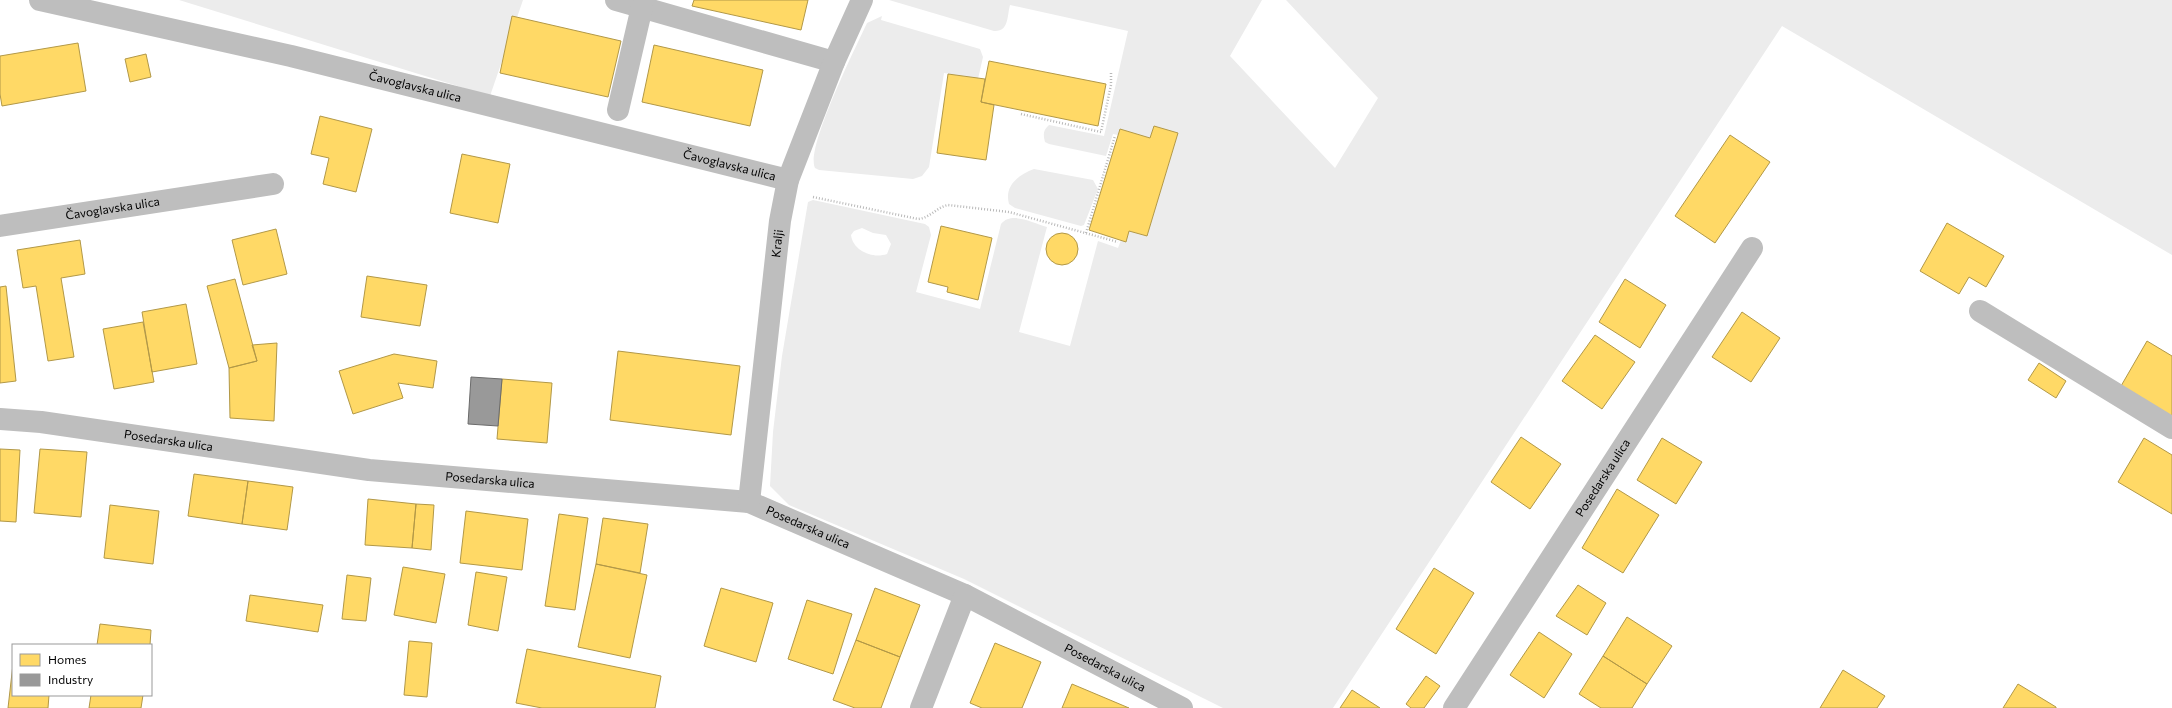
<svg xmlns="http://www.w3.org/2000/svg" width="2172" height="708" font-family="Commissioner,sans-serif">
	<rect width="100%" height="100%" fill="#fff"/>
	<path fill="#ececec" fill-rule="evenodd" d="M179,0H523L490,96Z
		M889,0H1262L1230,56L1335,168L1378,98L1286,0H2172V255L1782,26L1333,708H1223L964,579L789,505L770,486L773,432L782,356L808,202L813,200L925,224L929,227L931,235L916,292L980,309L1001,224C1012,211 1033,223 1047,227L1019,332L1070,346L1098,241L1118,248L1121,240L1126,241L1129,231L1147,236L1178,134L1150,138L1120,129L1118,135L1113,134L1106,156L1049,144L1045,142C1043,135 1043,130 1049,125L1104,136L1128,31L1010,5C1007,16 1009,32 994,31ZM862,228L873,233L886,235L891,244L887,254C873,259 853,251 851,235L854,231Z
		M882,16L881,20L980,49L983,57L978,79L944,73L929,167L922,176L913,179L819,170L815,168C805,149 856,47 867,23Z
		M1034,169L1093,180L1098,189L1084,225L1081,226L1015,208L1009,204C1004,186 1018,175 1034,169Z"/>
	<path fill="#ffd966" stroke="#b29847" d="M694,0H808L801,30L692,6Z
		M512,16L621,41L608,97L500,73Z
		M78,43L86,91L2,106L0,94V56Z
		M654,45L763,70L750,126L642,102Z
		M146,54L151,77L130,82L125,59Z
		M989,61L1106,84L1098,126L981,102Z
		M948,74L985,79L981,102L994,105L986,160L937,153Z
		M320,116L372,129L356,192L323,184L329,158L311,154Z
		M1154,126L1178,133L1147,236L1129,231L1126,242L1089,230L1120,129L1150,138Z
		M1730,135L1770,162L1715,243L1675,216Z
		M462,154L510,164L498,223L450,213Z
		M1947,223L2004,256L1986,287L1969,277L1959,294L1920,271Z
		M941,226L992,238L978,300L947,292L948,287L928,282Z
		M276,229L287,274L243,285L232,240Z
		M1046 249a16 16 0 1 1 32 0a16 16 0 1 1-32 0Z
		M80,240L85,274L61,278L74,357L48,361L36,286L23,288L17,250Z
		M367,276L427,285L420,326L361,317Z
		M235,279L257,361L229,368L207,286Z
		M1625,279L1666,305L1640,348L1599,322Z
		M6,286L16,381L0,383V287Z
		M186,304L197,364L152,372L142,312Z
		M1742,312L1780,338L1751,382L1712,357Z
		M143,322L154,382L114,389L103,329Z
		M1595,335L1635,362L1602,409L1562,381Z
		M2147,341L2172,356V417L2121,386Z
		M277,343L274,421L230,418L229,368L257,361L252,345Z
		M618,351L740,366L731,435L610,420Z
		M394,354L437,361L433,388L398,383L403,398L353,414L339,371Z
		M2039,363L2066,381L2056,398L2028,380Z
		M502,379L552,383L547,443L497,439Z
		M1521,437L1561,464L1530,509L1491,482Z
		M1662,438L1702,462L1676,504L1637,480Z
		M2144,438L2172,455V514L2118,482Z
		M0,449L20,450L16,522L0,521Z
		M40,449L87,452L81,517L34,513Z
		M194,474L248,481L242,524L188,516Z
		M248,481L293,487L287,530L242,524Z
		M1617,489L1659,515L1623,573L1582,548Z
		M368,499L416,504L412,548L365,545Z
		M416,504L434,505L431,550L412,548Z
		M110,505L159,511L153,564L104,558Z
		M466,511L528,519L522,570L460,563Z
		M559,514L588,518L575,610L545,606Z
		M603,518L648,524L640,573L596,564Z
		M596,564L647,575L630,658L578,647Z
		M403,567L445,574L436,623L394,615Z
		M1434,568L1474,593L1436,654L1396,629Z
		M476,572L507,577L498,631L468,625Z
		M347,575L371,578L366,621L342,619Z
		M1578,585L1606,603L1587,635L1556,616Z
		M721,588L773,603L756,662L704,646Z
		M875,588L920,605L900,657L856,640Z
		M250,595L323,605L318,632L246,621Z
		M807,600L852,614L833,674L788,659Z
		M1627,617L1672,646L1647,684L1603,656Z
		M100,624L151,630L150,645H97Z
		M1539,632L1572,654L1544,698L1510,675Z
		M856,640L900,657L881,708H855L833,700Z
		M409,641L432,643L427,697L404,695Z
		M995,643L1041,662L1022,708H982L970,703Z
		M527,649L661,676L655,708H542L516,703Z
		M1603,656L1647,684L1632,708H1601L1579,694Z
		M13,664V695H49L48,708H8Z
		M1843,670L1885,696L1877,708H1820Z
		M1426,676L1440,686L1424,708H1411L1406,704Z
		M1072,684L1129,708H1062Z
		M2018,684L2056,707V708H2003Z
		M1352,690L1380,708H1340Z
		M91,695H143L141,708H89Z"/>
	<path fill="#999" stroke="#6b6b6b" d="M471,377L502,379L498,426L468,424Z"/>
	<g fill="none" stroke-linecap="round" stroke-linejoin="round">
		<path stroke="#b9b9b9" stroke-width="2.5" stroke-dasharray="1 2" stroke-linecap="butt" d="M1021,114L1101,132L1111,85V71
			M813,197L918,219C930,218 937,207 948,205L1009,212L1118,242
			M1086,233L1115,136"/>
		<g stroke="#bebebe" stroke-width="22">
			<path id="s1" d="M40,0L291,56L788,180"/>
			<path d="M616,0L834,62"/>
			<path d="M618,110L642,7"/>
			<path id="s2" d="M0,226L273,184"/>
			<path d="M1980,311L2172,428"/>
			<path id="s3" d="M0,419L41,422L369,470L749,502L965,595"/>
			<path id="s4" d="M749,502L780,221L788,180L834,62L862,0"/>
			<path id="s5" d="M921,708L965,595L1182,708"/>
			<path id="s6" d="M1454,708L1752,248"/>
		</g>
	</g>
	<g text-anchor="middle" stroke-width="4" stroke-linejoin="round" paint-order="stroke">
		<g font-size="12" fill="#000" stroke="#fff">
			<text dy="4" stroke="none"><textPath href="#s1" startOffset="385">Čavoglavska ulica</textPath></text>
			<text dy="4" stroke="none"><textPath href="#s1" startOffset="709">Čavoglavska ulica</textPath></text>
			<text dy="4" stroke="none"><textPath href="#s2" startOffset="114">Čavoglavska ulica</textPath></text>
			<text dy="4" stroke="none"><textPath href="#s4" startOffset="260">Kralji</textPath></text>
			<text dy="4" stroke="none"><textPath href="#s3" startOffset="170">Posedarska ulica</textPath></text>
			<text dy="4" stroke="none"><textPath href="#s6" startOffset="274">Posedarska ulica</textPath></text>
			<text dy="4" stroke="none"><textPath href="#s3" startOffset="494">Posedarska ulica</textPath></text>
			<text dy="4" stroke="none"><textPath href="#s3" startOffset="818">Posedarska ulica</textPath></text>
			<text dy="4" stroke="none"><textPath href="#s5" startOffset="279">Posedarska ulica</textPath></text>
		</g>
	</g>
	<rect x="12" y="644" width="140" height="52" fill="#ffffff" stroke="#999999"/>
	<rect x="20" y="654" width="20" height="12" fill="#ffd966" stroke="#999999"/>
	<text x="48" y="664" font-size="12" fill="#000000">Homes</text>
	<rect x="20" y="674" width="20" height="12" fill="#999999" stroke="#999999"/>
	<text x="48" y="684" font-size="12" fill="#000000">Industry</text>
</svg>
